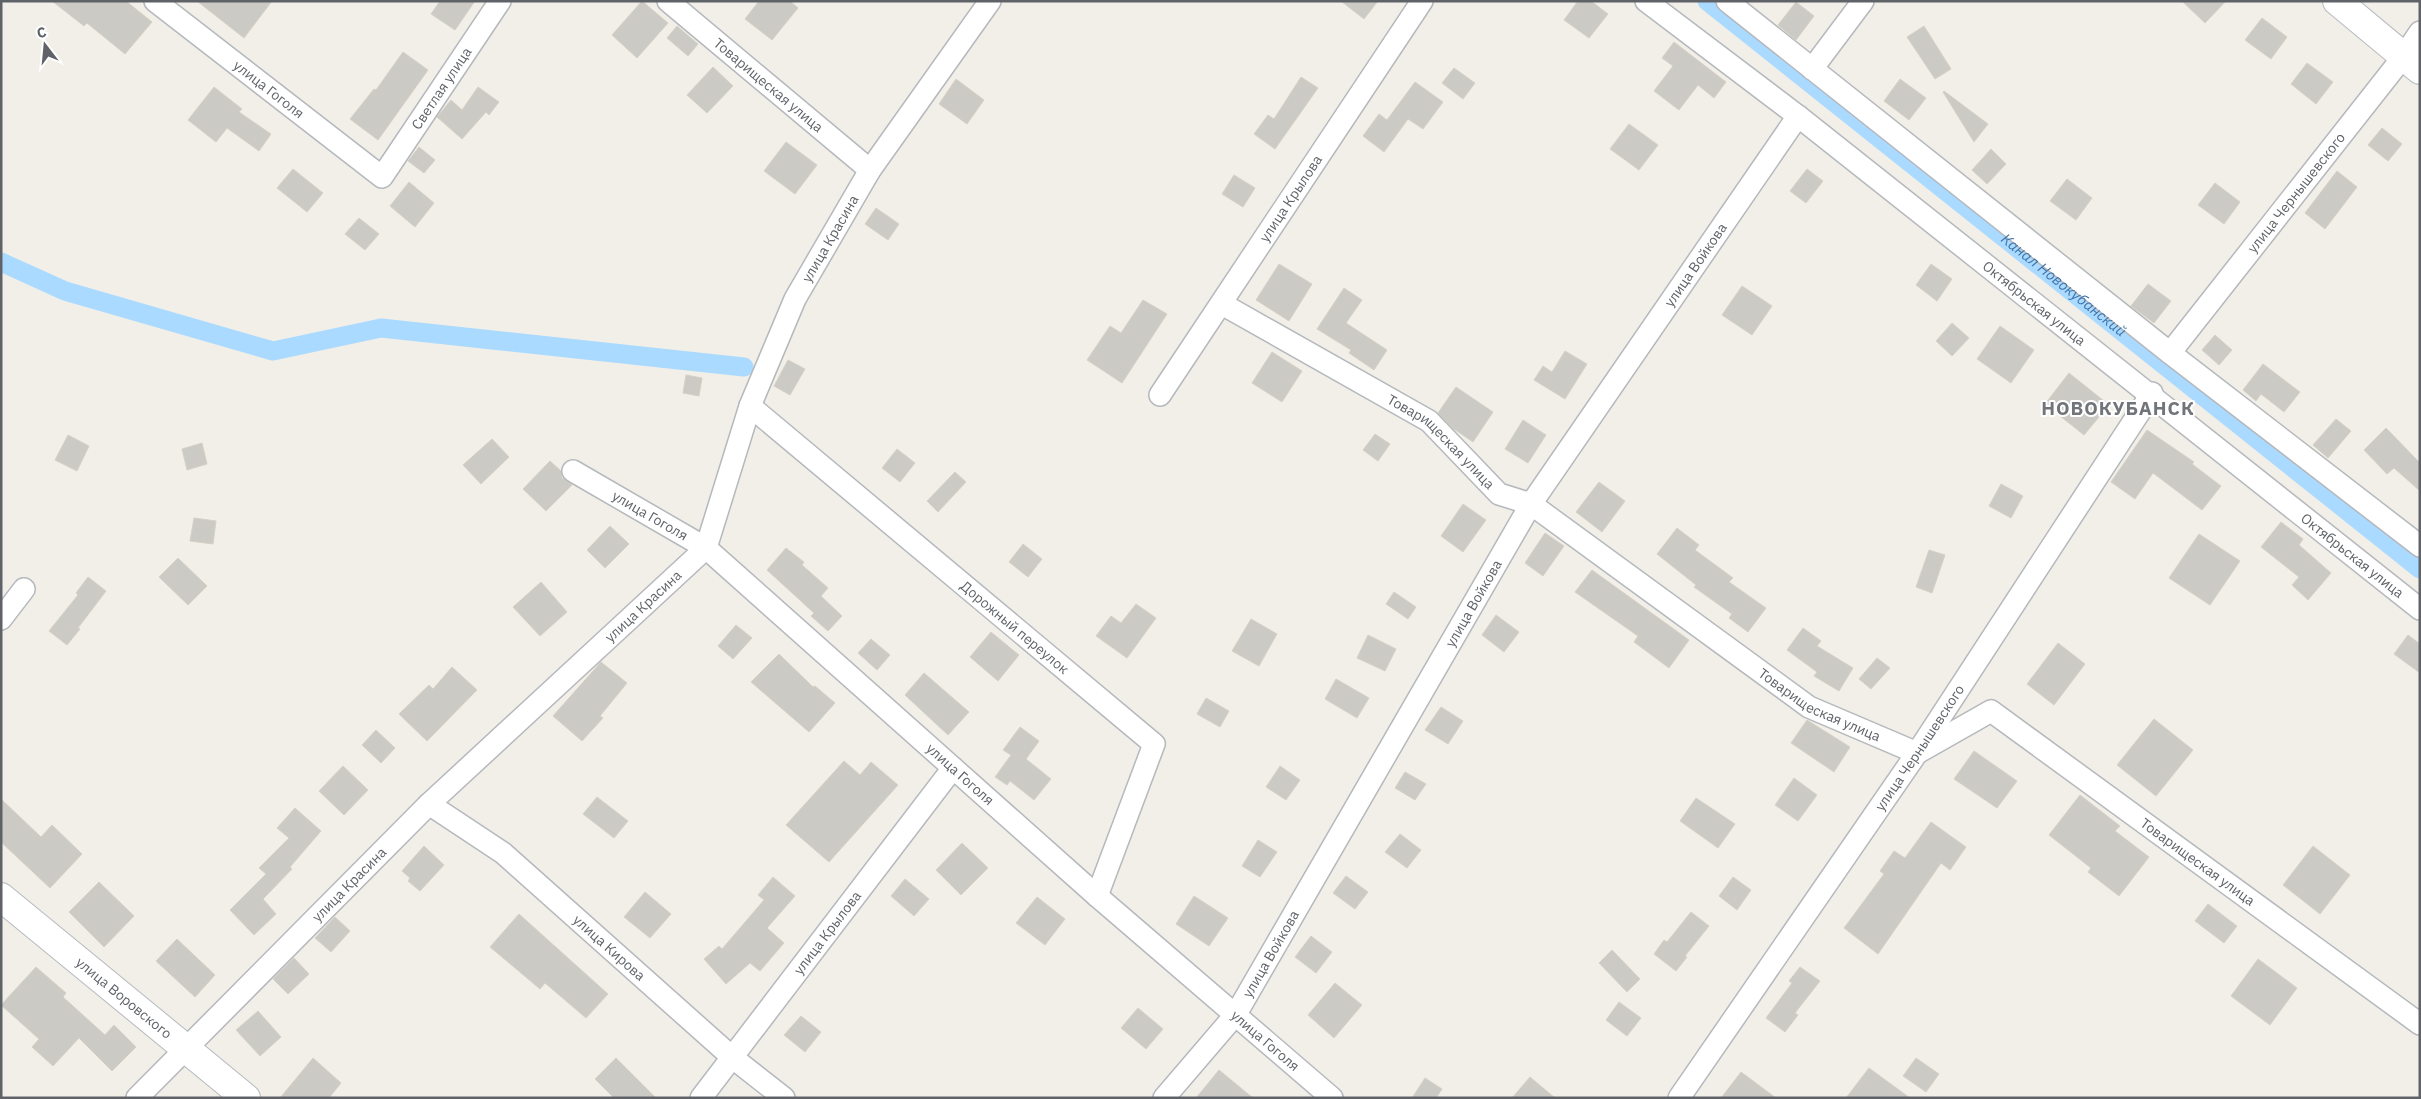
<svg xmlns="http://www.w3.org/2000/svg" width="2421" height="1099" font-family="'IBM Plex Sans',sans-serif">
	<rect width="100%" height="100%" fill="#f1efe8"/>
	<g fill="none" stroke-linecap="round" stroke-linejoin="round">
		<g stroke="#aadaff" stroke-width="19">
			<path id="s1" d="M1707,1L2420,569"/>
			<path d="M1,262L65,291L273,351L381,328L744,367"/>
		</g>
	</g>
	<path fill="#cccac5" stroke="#d6d1c6" d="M52,1H126L152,22L125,54L87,23L84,26Z
		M197,1H272L244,38Z
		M440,1H475L455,30L431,14Z
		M642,1L668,23L637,58L612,35Z
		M759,1H790L798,8L772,40L745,19Z
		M1341,1H1378L1364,19Z
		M1578,1H1591L1608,14L1589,38L1564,20Z
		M2182,1H2226L2205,23Z
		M1796,2L1814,16L1796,40L1778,25Z
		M2262,18L2287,37L2271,59L2245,40Z
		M677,26L698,44L688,56L667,38Z
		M1924,26L1951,69L1935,79L1907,37Z
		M1674,42L1726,82L1714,98L1698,85L1679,110L1654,91L1673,66L1662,58Z
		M403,52L428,70L378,140L350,119L374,89L376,90Z
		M2307,63L2333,82L2316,104L2291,84Z
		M713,67L733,86L707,113L687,95Z
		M1454,68L1475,83L1463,99L1442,83Z
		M1301,77L1318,88L1275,149L1254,134L1268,115L1274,119Z
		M956,79L984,100L967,124L939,104Z
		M1900,79L1926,98L1909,120L1884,101Z
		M1415,82L1443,102L1423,129L1408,119L1384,152L1363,136L1379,114L1387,120Z
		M214,87L242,109L239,112L271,134L259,151L227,128L216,142L188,120Z
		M478,87L499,102L489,115L486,112L462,139L437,117L451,100L462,110Z
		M1944,91L1988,124L1974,142L1943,92Z
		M1629,124L1658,145L1639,170L1610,149Z
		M2382,128L2402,144L2388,161L2368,145Z
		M786,142L817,165L795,194L764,171Z
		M419,147L435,160L424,173L408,161Z
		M1991,149L2006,164L1987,184L1972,170Z
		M293,169L323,193L307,212L277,188Z
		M1807,169L1823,181L1806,203L1790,191Z
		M2337,171L2357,187L2325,229L2305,213Z
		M1234,175L1255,188L1243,207L1222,194Z
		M2067,179L2092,198L2076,220L2050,201Z
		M409,182L434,203L415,227L390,206Z
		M2215,183L2240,202L2224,224L2198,205Z
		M876,208L899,224L888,240L865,224Z
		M359,218L379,234L365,250L345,234Z
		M1279,264L1312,284L1289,321L1256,300Z
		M1931,264L1952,279L1937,301L1916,285Z
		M2148,284L2171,301L2154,323L2131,306Z
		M1742,286L1772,306L1752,335L1722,315Z
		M1344,288L1362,300L1346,323L1387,350L1374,370L1349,353L1351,350L1317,329Z
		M1143,300L1167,314L1122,383L1087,360L1110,326L1121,333Z
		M1952,323L1969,338L1952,356L1936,341Z
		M2000,326L2034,350L2011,383L1977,359Z
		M2215,335L2232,350L2219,365L2202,350Z
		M1565,351L1587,364L1565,399L1534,380L1543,366L1552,372Z
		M1272,352L1302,371L1282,402L1252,383Z
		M788,360L805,369L790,395L774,386Z
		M2263,364L2300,392L2284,412L2261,394L2256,401L2243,390Z
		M2069,373L2109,405L2084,435L2045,404Z
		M686,375L702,378L699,396L683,393Z
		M1456,387L1493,412L1473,442L1454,429L1438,413Z
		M2336,419L2351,431L2328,458L2313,445Z
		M1523,420L1546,435L1528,463L1505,449Z
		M2386,428L2420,463V491L2394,468L2387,474L2364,450Z
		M2147,430L2194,462L2192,464L2221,486L2202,510L2153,473L2135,499L2111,482Z
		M1375,434L1390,444L1378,461L1363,450Z
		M68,435L89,446L77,471L55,460Z
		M492,439L509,457L481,484L463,465Z
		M202,443L207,464L187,470L182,449Z
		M897,449L915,463L900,482L882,468Z
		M550,461L561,471L562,478L572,485L546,511L523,489Z
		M955,472L966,482L938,512L927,501Z
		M1599,482L1625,501L1602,532L1576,512Z
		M2001,484L2023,496L2011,518L1989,506Z
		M1463,504L1486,520L1463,552L1441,536Z
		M194,518L216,521L213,544L190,541Z
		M2281,522L2303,539L2299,545L2331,573L2308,600L2292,585L2299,577L2261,547Z
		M610,526L629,544L605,568L587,550Z
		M1677,528L1699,545L1695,550L1733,578L1729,582L1766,608L1748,632L1729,618L1732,614L1694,587L1696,585L1657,554Z
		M1545,533L1564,546L1543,576L1525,563Z
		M2199,534L2240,561L2210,605L2169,578Z
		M1023,544L1042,559L1028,577L1009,562Z
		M786,548L804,562L802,565L828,588L821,596L842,616L828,631L811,616L814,613L767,570Z
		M1929,550L1945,555L1932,593L1916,587Z
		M178,558L207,586L188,605L159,577Z
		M1592,570L1689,640L1669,668L1634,642L1638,636L1575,592Z
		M88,577L106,591L78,628L80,629L67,645L49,631L78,595L76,593Z
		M541,582L567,612L540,636L513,607Z
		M1394,592L1416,607L1408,619L1386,604Z
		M1136,604L1156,618L1127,658L1096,636L1111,616L1121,623Z
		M1496,615L1519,632L1504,652L1482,635Z
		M1251,619L1277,634L1259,666L1232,651Z
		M736,625L752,638L733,659L718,646Z
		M1803,628L1821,641L1817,646L1853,668L1839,691L1814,676L1817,672L1787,650Z
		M991,632L1019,655L998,681L970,657Z
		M1368,635L1396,649L1385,671L1357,658Z
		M2408,635L2420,644V673L2394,654Z
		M871,639L890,655L877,670L858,653Z
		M2058,643L2085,664L2054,705L2027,684Z
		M779,654L813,687L815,686L835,703L809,732L751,682Z
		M1877,658L1890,668L1871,689L1859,679Z
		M601,662L627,683L600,716L603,718L582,741L553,716Z
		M452,667L477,690L427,741L399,714L429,685L433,689Z
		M924,673L969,712L948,735L905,695Z
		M1336,679L1369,698L1357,718L1325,699Z
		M1206,698L1229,711L1220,727L1197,714Z
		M1441,707L1463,721L1448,744L1425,730Z
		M2154,719L2193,750L2156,796L2117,765Z
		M1807,720L1850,747L1834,772L1791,743Z
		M1020,727L1039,741L1026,759L1051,779L1034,800L1010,781L1007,785L995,777L1011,755L1003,750Z
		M376,730L395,748L381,763L362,745Z
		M1974,751L2017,781L1997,808L1954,779Z
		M844,761L860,775L871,762L898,785L829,862L786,825Z
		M343,766L368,790L344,815L319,791Z
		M1280,766L1300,780L1286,800L1266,787Z
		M1405,772L1426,784L1415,800L1395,788Z
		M1794,778L1817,795L1798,821L1775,805Z
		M2080,795L2120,826L2115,831L2149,857L2119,896L2088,872L2091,868L2049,835Z
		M597,797L628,821L614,838L583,814Z
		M1696,798L1735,824L1718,848L1680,821Z
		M1,799L41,837L52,825L82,854L50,888L1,842Z
		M295,808L321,831L290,867L292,869L263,899L276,914L254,935L230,910L266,874L259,868L289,838L277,828Z
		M1931,822L1966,847L1950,870L1941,863L1878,954L1844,928L1884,874L1880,871L1894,851L1905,858Z
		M1400,834L1421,850L1407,868L1385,852Z
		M1258,840L1277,852L1260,877L1242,866Z
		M962,843L988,868L961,895L936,870Z
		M424,846L444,865L420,891L408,881L410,878L402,871Z
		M2313,846L2350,875L2320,914L2283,885Z
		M1346,876L1368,892L1355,909L1333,893Z
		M773,877L795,896L767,928L784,943L760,971L750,963L726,984L704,959L719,946L722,949L764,900L758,895Z
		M1733,877L1751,890L1737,910L1719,896Z
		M905,879L929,899L914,916L891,896Z
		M99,882L134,916L104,947L69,912Z
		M645,892L671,914L650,938L624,917Z
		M1194,896L1228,918L1209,946L1176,924Z
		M1037,897L1065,919L1045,945L1016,923Z
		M2208,904L2237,926L2224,943L2195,921Z
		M1691,912L1709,926L1685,956L1687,957L1676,971L1654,954L1664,940L1667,942Z
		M519,914L608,994L586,1018L545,983L540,989L490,947Z
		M335,917L350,931L331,952L315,938Z
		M1311,936L1332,952L1316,973L1295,957Z
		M177,939L215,975L195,997L156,961Z
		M1612,950L1640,979L1627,992L1599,963Z
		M294,958L309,974L288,994L273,979Z
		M2258,959L2297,988L2270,1025L2231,996Z
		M36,967L66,993L63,997L105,1035L114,1025L136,1047L112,1071L79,1038L53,1066L32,1047L39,1039L1,1005Z
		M1800,967L1820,981L1795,1013L1798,1015L1785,1032L1766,1018L1792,983L1789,981Z
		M1335,983L1362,1005L1334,1038L1308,1015Z
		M1619,1002L1641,1018L1627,1036L1606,1020Z
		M1138,1008L1163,1029L1146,1049L1121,1028Z
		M258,1011L281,1037L260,1056L236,1030Z
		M801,1016L821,1032L805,1052L784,1035Z
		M313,1058L341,1083L329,1098H280Z
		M616,1058L656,1098H614L595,1079Z
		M1916,1058L1939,1074L1926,1092L1903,1076Z
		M1869,1068L1910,1098H1846Z
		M1219,1070L1253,1098H1196Z
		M1741,1072L1776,1098H1721Z
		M1530,1077L1555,1098H1512Z
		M1425,1078L1442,1089L1436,1098H1412Z"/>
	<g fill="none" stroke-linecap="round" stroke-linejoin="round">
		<g stroke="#b5b8bc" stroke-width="24">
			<g id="street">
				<path id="s2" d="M155,1L382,177L500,1"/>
				<path id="s3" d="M668,1L870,170"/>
				<path id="s4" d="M1646,1L1798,116L2420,609"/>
				<path d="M1727,1L2170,353L2420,546"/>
				<path d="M1812,69L1863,1"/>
				<path id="s5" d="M1222,304L1429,421L1499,494L1531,504L1809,707L1917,753L1991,711L2420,1024"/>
				<path id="s6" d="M2170,353L2403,57L2420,32"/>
				<path id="s7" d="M1160,395L1422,1"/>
				<path id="s8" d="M750,406L1154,744L1097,896"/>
				<path id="s9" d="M573,471L706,548L1097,896L1332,1098"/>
				<path d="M1,619L24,589"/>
				<path id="s10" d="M429,804L503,853L733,1058L784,1098"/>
				<path id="s11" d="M137,1098L429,804L706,548L750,406L795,299L870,170L990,1"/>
				<path id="s12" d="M701,1098L953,768"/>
				<path id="s13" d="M1164,1098L1236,1014L1531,504L1798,116"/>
				<path id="s14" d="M1679,1098L1917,753L2152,393"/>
			</g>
		</g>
		<g stroke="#b6babf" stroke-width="30">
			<g id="secondary">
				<path d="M2337,1L2420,70"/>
				<path id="s15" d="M1,897L246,1098"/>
			</g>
		</g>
		<use href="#street" stroke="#fff" stroke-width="21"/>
		<use href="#secondary" stroke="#fff" stroke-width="28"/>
	</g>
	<g text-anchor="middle" stroke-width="4" stroke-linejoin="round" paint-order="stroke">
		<g font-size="14" fill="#5f6368" stroke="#fff">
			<text dy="5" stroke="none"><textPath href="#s3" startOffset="131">Товарищеская улица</textPath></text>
			<text dy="5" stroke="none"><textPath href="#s2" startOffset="144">улица Гоголя</textPath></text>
			<text dy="5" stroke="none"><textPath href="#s2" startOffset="394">Светлая улица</textPath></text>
			<text dy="5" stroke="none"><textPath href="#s6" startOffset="204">улица Чернышевского</textPath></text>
			<text dy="5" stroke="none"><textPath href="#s7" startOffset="236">улица Крылова</textPath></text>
			<text dy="5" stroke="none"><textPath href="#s11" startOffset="1126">улица Красина</textPath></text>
			<text dy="5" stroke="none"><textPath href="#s13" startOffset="990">улица Войкова</textPath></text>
			<text dy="5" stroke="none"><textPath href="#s4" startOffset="492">Октябрьская улица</textPath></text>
			<text dy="5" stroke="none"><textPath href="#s5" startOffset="260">Товарищеская улица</textPath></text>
			<text dy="5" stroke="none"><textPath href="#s9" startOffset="89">улица Гоголя</textPath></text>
			<text dy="5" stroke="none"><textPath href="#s4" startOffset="898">Октябрьская улица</textPath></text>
			<text dy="5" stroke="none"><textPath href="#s13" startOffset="585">улица Войкова</textPath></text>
			<text dy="5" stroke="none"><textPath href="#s11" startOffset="706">улица Красина</textPath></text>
			<text dy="5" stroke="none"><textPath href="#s8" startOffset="345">Дорожный переулок</textPath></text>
			<text dy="5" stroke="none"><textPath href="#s5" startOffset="725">Товарищеская улица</textPath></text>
			<text dy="5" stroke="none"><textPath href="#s14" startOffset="425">улица Чернышевского</textPath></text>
			<text dy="5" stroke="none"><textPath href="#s9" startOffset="494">улица Гоголя</textPath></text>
			<text dy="5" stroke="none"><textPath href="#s5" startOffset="1175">Товарищеская улица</textPath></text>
			<text dy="5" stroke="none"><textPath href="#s11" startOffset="301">улица Красина</textPath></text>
			<text dy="5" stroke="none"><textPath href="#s12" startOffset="208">улица Крылова</textPath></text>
			<text dy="5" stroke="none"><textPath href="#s10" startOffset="231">улица Кирова</textPath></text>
			<text dy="5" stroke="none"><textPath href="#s13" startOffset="180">улица Войкова</textPath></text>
			<text dy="5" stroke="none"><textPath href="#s15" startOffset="159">улица Воровского</textPath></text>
			<text dy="5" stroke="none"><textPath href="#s9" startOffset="899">улица Гоголя</textPath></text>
		</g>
		<g font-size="15" font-style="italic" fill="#4174aa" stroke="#fff">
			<text dy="5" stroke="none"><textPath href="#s1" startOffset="456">Канал Новокубанский</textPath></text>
		</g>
		<g font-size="19" font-weight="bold" letter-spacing="1" fill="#70757a" stroke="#fff">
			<text x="2118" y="415">НОВОКУБАНСК</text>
		</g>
	</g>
	<rect width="2421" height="1099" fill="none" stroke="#5f6368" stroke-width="5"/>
	<g transform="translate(45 45) rotate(344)" stroke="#ffffff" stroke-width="4" paint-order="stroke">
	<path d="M0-4L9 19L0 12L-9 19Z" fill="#5f6368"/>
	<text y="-8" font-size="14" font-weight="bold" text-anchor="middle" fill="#5f6368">С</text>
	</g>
</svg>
